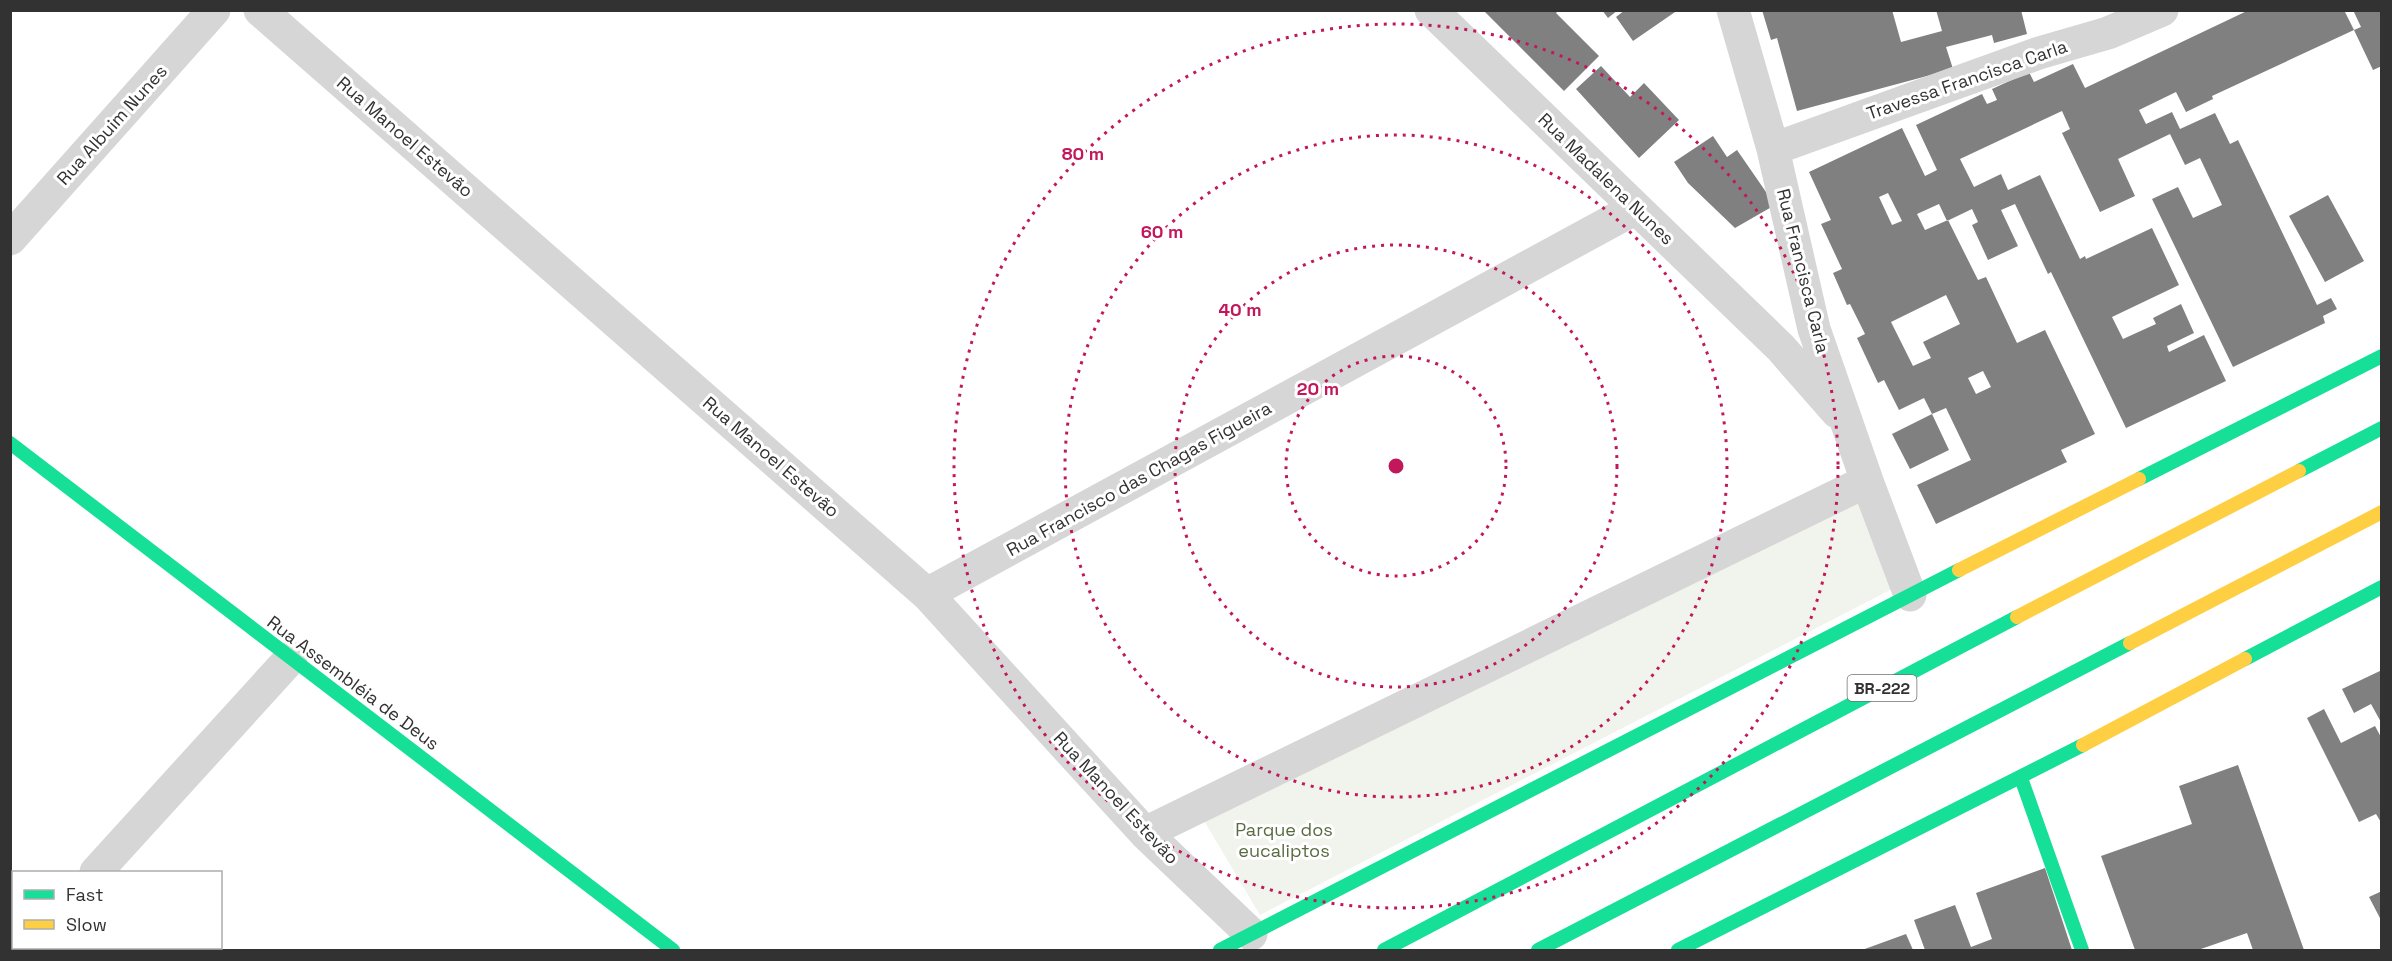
<svg xmlns="http://www.w3.org/2000/svg" width="2392" height="961" font-family="'Space Grotesk',sans-serif">
	<rect width="100%" height="100%" fill="#fff"/>
	<path fill="#f1f3ed" d="M1858,496L1894,588L1260,915L1203,819Z"/>
	<path fill="#808080" fill-rule="evenodd" d="M1483,10H1559L1556,13L1599,56L1564,91Z
		M1602,10H1618L1608,18Z
		M1625,10H1678L1633,41L1616,17Z
		M1762,10H1892L1901,42L1942,31L1936,10H2021L2027,34L1994,43L1992,35L1946,47L1953,69L1797,111L1777,38L1771,40Z
		M2249,10H2344L2354,30L2361,27L2353,10H2382V66L2373,70L2354,30L2212,96L2213,99L2186,112L2176,92L2139,110L2146,124L2172,112L2180,129L2215,113L2230,144L2238,140L2317,305L2331,298L2337,309L2323,316L2325,323L2233,367L2152,199L2178,187L2193,218L2222,205L2200,158L2185,165L2170,134L2118,159L2135,196L2100,212L2062,133L2070,129L2062,111L1960,159L1974,187L2001,174L2008,190L2040,175L2080,259L2085,256L2086,259L2152,228L2179,285L2112,317L2123,339L2156,324L2153,318L2181,304L2194,333L2167,346L2169,352L2204,335L2226,381L2126,428L2051,272L2048,274L2015,204L2001,210L2018,246L1988,260L1972,225L1978,222L1972,209L1947,221L1939,204L1917,214L1925,230L1948,220L1978,280L1986,277L2017,343L2045,330L2095,434L2061,450L2067,462L1936,524L1917,485L1971,460L1946,408L1932,414L1924,398L1899,410L1884,380L1878,383L1857,338L1865,334L1850,304L1847,305L1833,273L1842,269L1821,224L1831,220L1809,172L1902,128L1925,176L1937,170L1916,125L1982,94L1987,104L1997,100L1992,89L2029,72L2034,82L2073,64L2085,88ZM1888,193L1902,221L1892,225L1879,197ZM1946,295L1960,324L1923,342L1931,358L1913,366L1891,322ZM1983,371L1991,387L1976,394L1968,378Z
		M1601,66L1630,97L1644,83L1679,120L1639,158L1576,89Z
		M1713,136L1727,157L1737,150L1775,205L1735,228L1688,183L1674,162Z
		M2328,195L2364,261L2325,282L2289,216Z
		M1932,414L1949,450L1910,469L1892,434Z
		M2382,670V724L2371,704L2354,713L2342,689Z
		M2324,709L2341,743L2375,726L2382,739V824L2376,814L2359,822L2307,718Z
		M2238,765L2304,950H2253L2247,933L2198,950H2135L2101,856L2192,824L2179,786Z
		M2045,868L2072,950H1925L1914,920L1955,905L1971,947L1992,939L1976,893Z
		M2382,891V922L2369,897Z
		M1906,934L1913,950H1862Z"/>
	<g fill="none" stroke-linecap="round" stroke-linejoin="round">
		<path stroke="#d6d6d6" stroke-width="33" d="M260,10L927,594L1145,833L1251,934
			M1431,10L1781,348L1837,412
			M1733,10L1773,149L1814,329L1867,481L1910,595
			M1773,149L2039,53L2108,33L2162,10
			M10,239L214,10
			M927,594L1636,208
			M1145,833L1867,481
			M96,872L291,658
			M26,950L28,948"/>
		<path stroke="#16e098" stroke-width="14" d="M10,443L673,950
			M2299,471L2382,428
			M2139,479L2382,356
			M2245,659L2382,587
			M2021,778L2082,950
			M1220,950L1959,570
			M1384,950L2017,617
			M1538,950L2130,643
			M1678,950L2083,745"/>
		<path stroke="#ffcf43" stroke-width="14" d="M1959,570L2139,479
			M2017,617L2299,471
			M2130,643L2382,512
			M2083,745L2245,659"/>
	</g>
	<g fill="none" stroke="#c2185b" stroke-width="3" stroke-dasharray="3 6">
		<circle cx="1396" cy="466" r="110"/>
		<circle cx="1396" cy="466" r="221"/>
		<circle cx="1396" cy="466" r="331"/>
		<circle cx="1396" cy="466" r="442"/>
	</g>
	<g text-anchor="middle" stroke-width="6" stroke-linejoin="round" paint-order="stroke">
		<rect fill="#fff" stroke="#707070" stroke-width="1.5" x="1847.5" y="675" width="69" height="26" rx="4.5"/>
		<g font-size="16" font-weight="bold" fill="#323232">
			<text x="1882" y="694">BR-222</text>
		</g>
		<g font-size="18" fill="#323232" stroke="#fff">
			<text transform="translate(1967 80) rotate(-19)" y="6">Travessa Francisca Carla</text>
			<text transform="translate(112 125) rotate(-48)" y="6">Rua Albuim Nunes</text>
			<text transform="translate(405 137) rotate(41)" y="6">Rua Manoel Estevão</text>
			<text transform="translate(1606 179) rotate(44)" y="6">Rua Madalena Nunes</text>
			<text transform="translate(1803 271) rotate(76)" y="6">Rua Francisca Carla</text>
			<text transform="translate(771 457) rotate(41)" y="6">Rua Manoel Estevão</text>
			<text transform="translate(1139 479) rotate(-29)" y="6">Rua Francisco das Chagas Figueira</text>
			<text transform="translate(353 683) rotate(37)" y="6">Rua Assembléia de Deus</text>
			<text transform="translate(1116 798) rotate(47)" y="6">Rua Manoel Estevão</text>
		</g>
		<g font-size="18" fill="#596c40" stroke="#fff">
			<text x="1284" y="836">Parque dos<tspan x="1284" dy="21">eucaliptos</tspan></text>
		</g>
	</g>
	<circle cx="1396" cy="466" r="9" fill="#c2185b" stroke="#fff" stroke-width="3"/>
	<g font-size="18" text-anchor="middle" font-weight="bold" fill="#c2185b" stroke="#fff" stroke-width="6" stroke-linejoin="round" paint-order="stroke">
		<text x="1083" y="160">80 m</text>
		<text x="1162" y="238">60 m</text>
		<text x="1240" y="316">40 m</text>
		<text x="1318" y="395">20 m</text>
	</g>
	<rect width="2392" height="961" fill="none" stroke="#323232" stroke-width="24"/>
	<rect x="12" y="871" width="210" height="78" fill="#ffffff" stroke="#adadad" stroke-width="1.5"/>
	<rect x="24" y="890" width="30" height="9" fill="#16e098" stroke="#adadad" stroke-width="1.5"/>
	<text x="66" y="901" font-size="18" fill="#323232">Fast</text>
	<rect x="24" y="920" width="30" height="9" fill="#ffcf43" stroke="#adadad" stroke-width="1.5"/>
	<text x="66" y="931" font-size="18" fill="#323232">Slow</text>
</svg>
